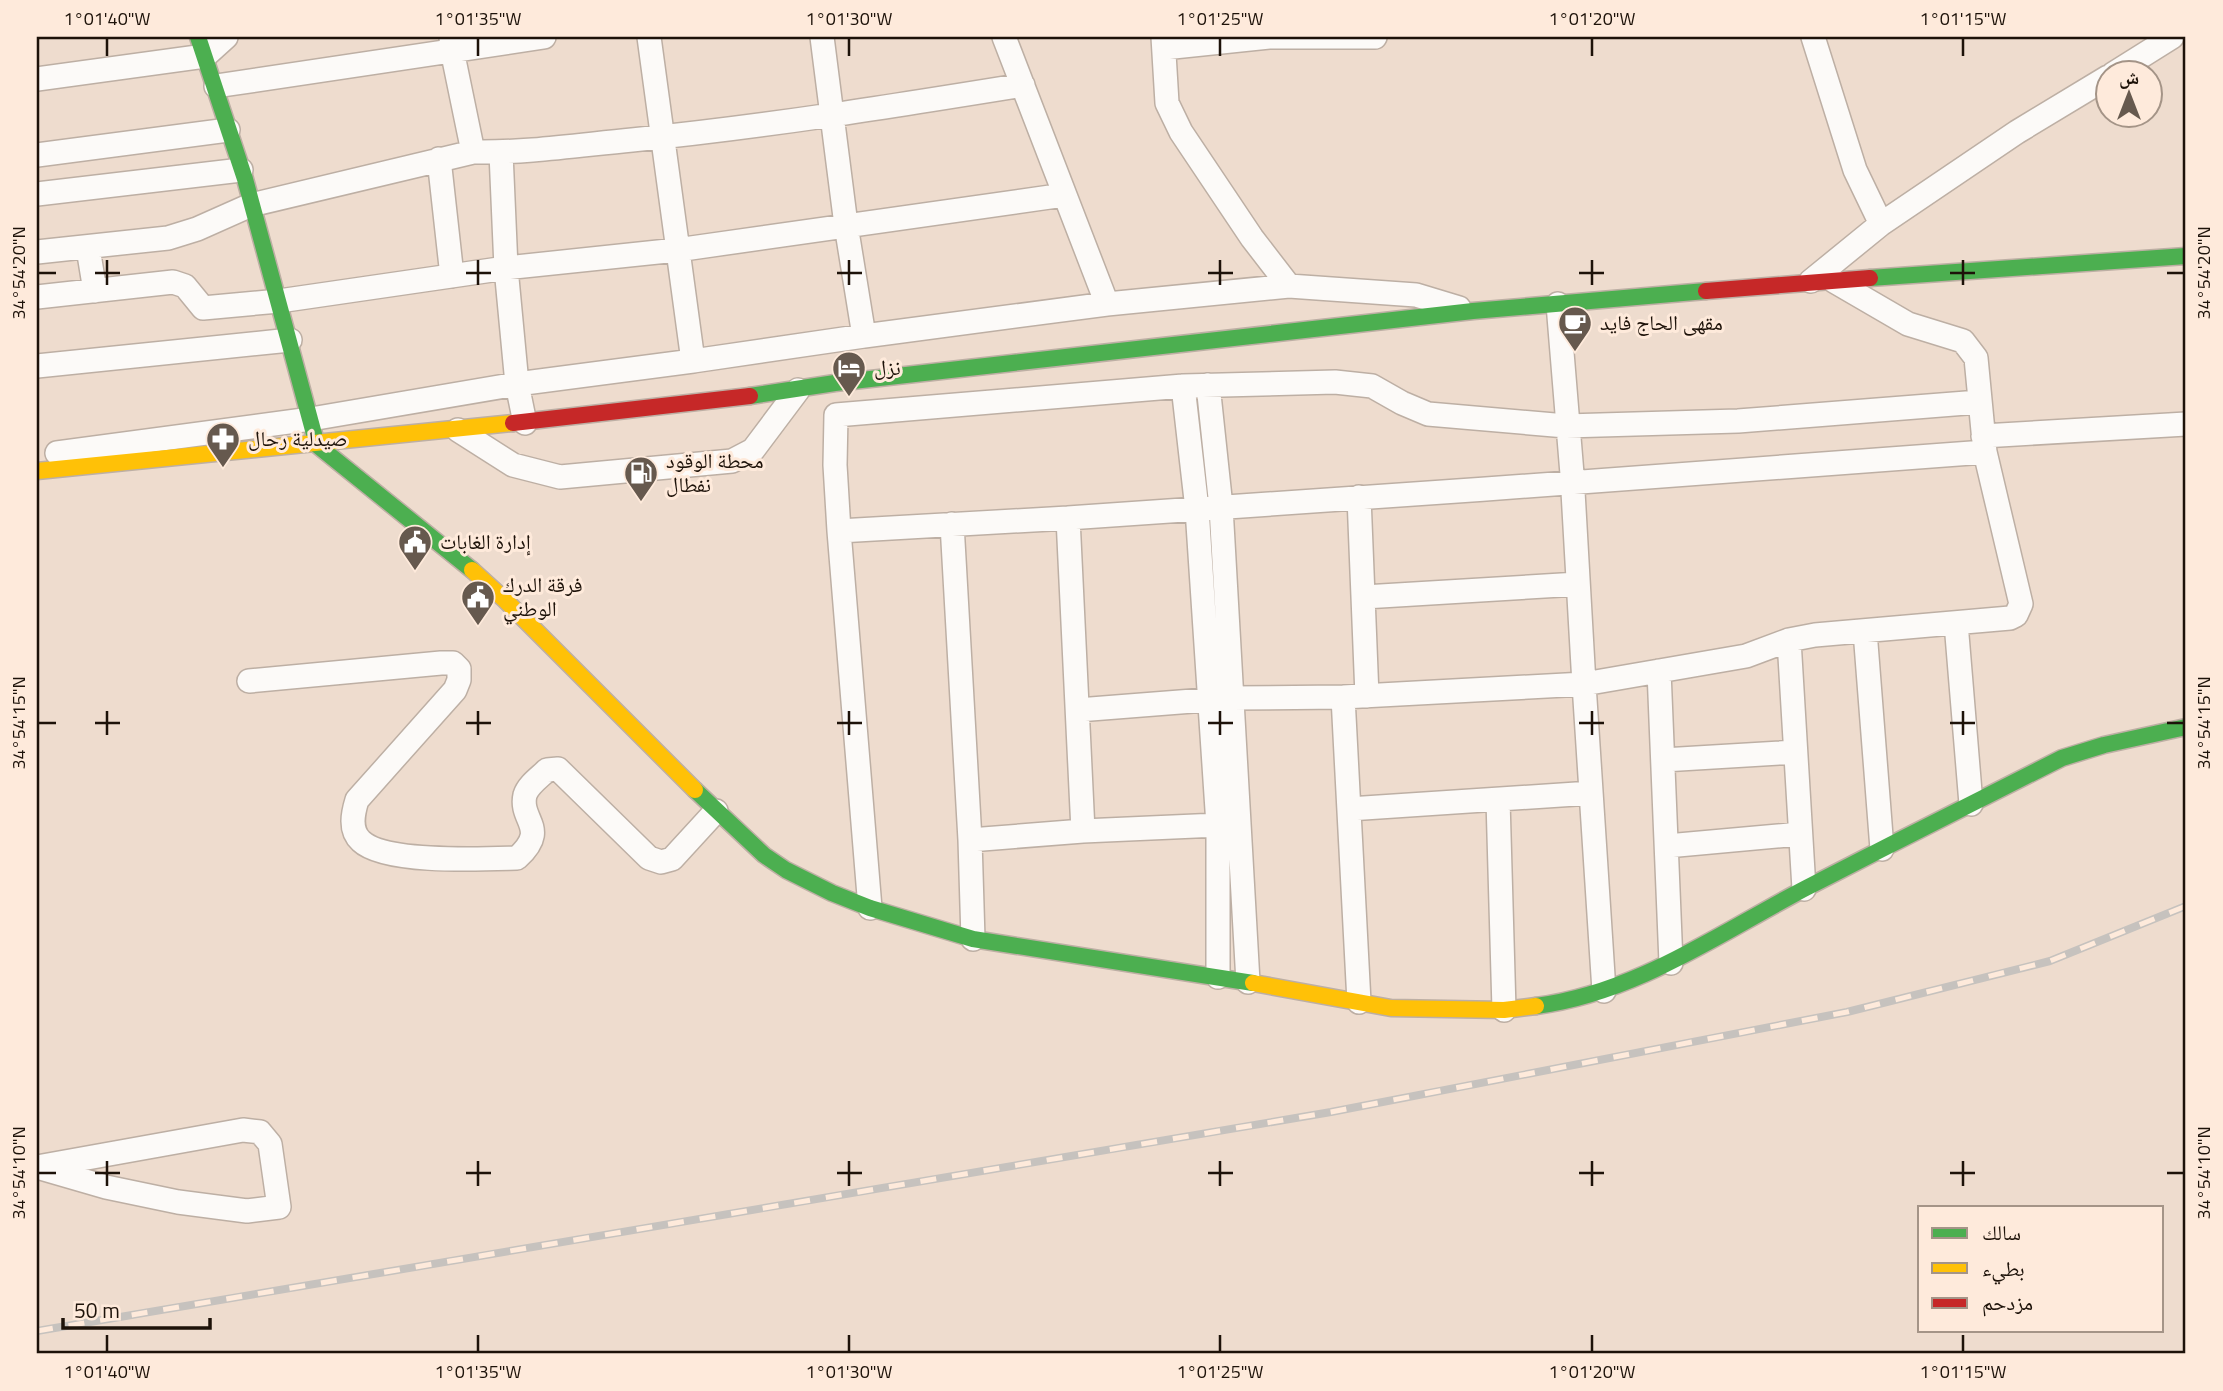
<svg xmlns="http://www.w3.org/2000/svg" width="2223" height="1391" font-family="'Titillium Web','Noto Naskh Arabic',sans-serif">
	<rect width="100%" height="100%" fill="#eedcce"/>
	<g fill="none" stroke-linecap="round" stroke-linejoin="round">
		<g stroke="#bdafa4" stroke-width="26">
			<path id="street" d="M451,37L452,50L473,152C526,153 579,145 632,140C763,127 893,106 1023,85
				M649,37L693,361L864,336L846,225L822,37
				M1163,37L1167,103L1181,132L1252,238L1289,286L1416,295L1459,308
				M1813,37L1855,170L1881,224
				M1164,48L1269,37H1375
				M2113,74L2172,37
				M37,79L205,56L226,37
				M216,86L544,37
				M501,153L506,268L517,384L693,361
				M37,155L228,130
				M439,159L452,276
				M37,194L241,170
				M88,248L95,291
				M37,252L168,238L197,229L251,205L473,152
				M1811,281L1881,224L2017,132L2108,77
				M37,297L173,282L185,286L203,308L279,301L506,268L677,250L1064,195
				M1107,304L1289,286
				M1558,304L1572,474L1584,684L1746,656L1789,640L1815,635L2010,618L2016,615L2021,604L1985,452L1976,358L1963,341L1908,324L1834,281
				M864,336L1107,304L1004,37
				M37,366L290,340
				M1208,385L1221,507L1248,982
				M1183,386L1197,509L1218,825V977
				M458,430L513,465L560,477L732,461L753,450L798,390
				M1983,436L2186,424
				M57,453L311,419L517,384L525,423
				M1359,497L1367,696
				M1068,518C1374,497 1679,476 1985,452
				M839,531L835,465L836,415L1183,386L1335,382L1372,386L1402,403L1428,414L1566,426L1738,421L1979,402
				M1364,597L1578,584
				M1956,623L1971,804
				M1865,631L1882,849
				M1789,640L1804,889
				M1659,671L1671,963
				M249,681L441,663H453L459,669V680L455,690L357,800C353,813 349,830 361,841C385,864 483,859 517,858C550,828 519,821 525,795C528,785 540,777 547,770L558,769L649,858L661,862L672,859L716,811
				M1343,697L1359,1002
				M1078,710L1231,698L1343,697L1584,684L1604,991
				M1663,760L1795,752
				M1498,800L1504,1010
				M1349,809L1591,793
				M1083,831L1218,825
				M970,840L973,939
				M1667,846L1800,834
				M870,908L839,531L1068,518L1083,831L970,840L952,524
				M243,1130L260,1132L270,1144L279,1207L247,1211L178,1202L106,1187L37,1167Z"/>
		</g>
		<g stroke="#bdafa4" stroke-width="19">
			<path id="fast" d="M198,37L245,179L317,445L472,570
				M1870,278L2186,256
				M750,396L835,383L1473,311L1706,291
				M695,790L764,855L786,870L832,893L870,908L973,939L1253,983
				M1536,1006C1636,993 1718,934 1806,888C1891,844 1977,801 2062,758L2104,745L2186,727"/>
		</g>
		<g stroke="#bdafa4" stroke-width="19">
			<path id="slow" d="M37,471L513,423
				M472,570L505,600L695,790
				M1253,983L1391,1008L1504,1010L1536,1006"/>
		</g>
		<g stroke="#bdafa4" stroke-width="19">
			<path id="jam" d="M1706,291L1870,278
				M513,423L750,396"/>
		</g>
		<use href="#street" stroke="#fcfaf8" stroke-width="23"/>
		<use href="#fast" stroke="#4caf50" stroke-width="16"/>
		<use href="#slow" stroke="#ffc107" stroke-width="16"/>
		<use href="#jam" stroke="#c62828" stroke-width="16"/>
		<g stroke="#c6c2be" stroke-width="8">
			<path id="rail" d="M37,1331L1331,1112L1847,1012L2050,961L2186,906"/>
		</g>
		<use href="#rail" stroke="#feeadb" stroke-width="5" stroke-dasharray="16" stroke-linecap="butt"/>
	</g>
	<path fill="none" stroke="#1d1209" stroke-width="2.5" d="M107,38V56M478,38V56M849,38V56M1220,38V56M1592,38V56M1963,38V56M107,260V285M478,260V285M849,260V285M1220,260V285M1592,260V285M1963,260V285M38,273H56M95,273H120M466,273H491M837,273H862M1208,273H1233M1579,273H1604M1950,273H1975M2167,273H2184M107,711V735M478,711V735M849,711V735M1220,711V735M1592,711V735M1963,711V735M38,723H56M95,723H120M466,723H491M837,723H862M1208,723H1233M1579,723H1604M1950,723H1975M2167,723H2184M107,1161V1186M478,1161V1186M849,1161V1186M1220,1161V1186M1592,1161V1186M1963,1161V1186M38,1173H56M95,1173H120M466,1173H491M837,1173H862M1208,1173H1233M1579,1173H1604M1950,1173H1975M2167,1173H2184M107,1335V1352M478,1335V1352M849,1335V1352M1220,1335V1352M1592,1335V1352M1963,1335V1352"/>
	<defs>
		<g id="cafe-pin" transform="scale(1.75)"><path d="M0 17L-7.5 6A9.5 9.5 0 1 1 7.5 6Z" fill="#66594e" stroke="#feeadb"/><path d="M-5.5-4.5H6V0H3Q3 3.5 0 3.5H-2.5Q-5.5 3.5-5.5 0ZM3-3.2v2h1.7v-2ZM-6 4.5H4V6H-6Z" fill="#fff"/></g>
		<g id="hotel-pin" transform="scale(1.75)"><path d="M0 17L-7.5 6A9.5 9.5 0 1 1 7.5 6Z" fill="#66594e" stroke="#feeadb"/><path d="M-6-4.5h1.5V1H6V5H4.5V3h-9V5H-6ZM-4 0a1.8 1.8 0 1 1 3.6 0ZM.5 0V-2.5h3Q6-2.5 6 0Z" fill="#fff"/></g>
		<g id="pharmacy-pin" transform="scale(1.75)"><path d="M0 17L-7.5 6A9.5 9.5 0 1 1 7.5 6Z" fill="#66594e" stroke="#feeadb"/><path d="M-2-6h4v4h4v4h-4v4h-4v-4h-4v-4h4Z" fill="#fff"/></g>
		<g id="fuel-pin" transform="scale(1.75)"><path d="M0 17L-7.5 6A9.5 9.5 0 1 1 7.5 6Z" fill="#66594e" stroke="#feeadb"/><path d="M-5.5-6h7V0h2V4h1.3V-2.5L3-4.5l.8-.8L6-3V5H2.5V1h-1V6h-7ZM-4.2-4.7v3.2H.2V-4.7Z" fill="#fff"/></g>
		<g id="civic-pin" transform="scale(1.75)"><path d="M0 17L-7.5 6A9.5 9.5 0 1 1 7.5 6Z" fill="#66594e" stroke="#feeadb"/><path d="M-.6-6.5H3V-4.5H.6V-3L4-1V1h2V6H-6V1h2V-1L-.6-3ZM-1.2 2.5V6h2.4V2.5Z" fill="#fff"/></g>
	</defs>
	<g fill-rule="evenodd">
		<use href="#cafe-pin" x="1575" y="323"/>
		<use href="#hotel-pin" x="849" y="368"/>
		<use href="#pharmacy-pin" x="223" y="439"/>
		<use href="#fuel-pin" x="641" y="473"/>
		<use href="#civic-pin" x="415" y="542"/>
		<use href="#civic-pin" x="478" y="597"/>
	</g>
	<g text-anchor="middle" stroke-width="6" stroke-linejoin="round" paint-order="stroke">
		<g font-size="21" fill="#1d1209" stroke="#feeadb" text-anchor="start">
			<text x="1600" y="330">مقهى الحاج فايد</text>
			<text x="874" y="375">نزل</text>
			<text x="248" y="446">صيدلية رحال</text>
			<text x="666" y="468">محطة الوقود<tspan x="666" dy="24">نفطال</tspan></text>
			<text x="440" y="549">إدارة الغابات</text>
			<text x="503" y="592">فرقة الدرك<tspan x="503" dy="24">الوطني</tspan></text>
		</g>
	</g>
	<rect width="2223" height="1391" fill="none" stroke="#feeadb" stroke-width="77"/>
	<rect x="1918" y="1206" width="245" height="126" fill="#feeadb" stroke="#a49487" stroke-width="2"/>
	<rect x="1932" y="1228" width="35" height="10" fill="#4caf50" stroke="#a49487" stroke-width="2"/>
	<text x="1982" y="1240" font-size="21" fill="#1d1209">سالك</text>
	<rect x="1932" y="1263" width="35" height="10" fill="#ffc107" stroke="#a49487" stroke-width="2"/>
	<text x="1982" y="1276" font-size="21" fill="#1d1209">بطيء</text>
	<rect x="1932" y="1298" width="35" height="10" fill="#c62828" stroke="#a49487" stroke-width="2"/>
	<text x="1982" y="1310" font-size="21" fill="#1d1209">مزدحم</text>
	<g transform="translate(2129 94)"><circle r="33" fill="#feeadb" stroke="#a49487" stroke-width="2"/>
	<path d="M0-5L12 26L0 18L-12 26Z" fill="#66594e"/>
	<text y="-10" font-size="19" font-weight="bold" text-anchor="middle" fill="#1d1209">ش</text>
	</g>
	<path d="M63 1318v10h147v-10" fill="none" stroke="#1d1209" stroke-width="3.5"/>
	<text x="74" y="1318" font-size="21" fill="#1d1209" stroke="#feeadb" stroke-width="5" paint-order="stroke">50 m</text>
	<rect x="38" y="38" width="2146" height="1314" fill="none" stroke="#1d1209" stroke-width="2.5"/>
	<g font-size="18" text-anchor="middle" fill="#1d1209">
		<text x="107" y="25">1°01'40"W</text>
		<text x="478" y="25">1°01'35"W</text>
		<text x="849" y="25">1°01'30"W</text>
		<text x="1220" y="25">1°01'25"W</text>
		<text x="1592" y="25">1°01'20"W</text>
		<text x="1963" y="25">1°01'15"W</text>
		<text transform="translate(19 273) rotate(-90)" y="6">34°54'20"N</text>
		<text transform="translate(2204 273) rotate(-90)" y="6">34°54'20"N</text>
		<text transform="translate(19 723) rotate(-90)" y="6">34°54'15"N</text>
		<text transform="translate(2204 723) rotate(-90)" y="6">34°54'15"N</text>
		<text transform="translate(19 1173) rotate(-90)" y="6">34°54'10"N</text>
		<text transform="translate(2204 1173) rotate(-90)" y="6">34°54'10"N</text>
		<text x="107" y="1378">1°01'40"W</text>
		<text x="478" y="1378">1°01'35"W</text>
		<text x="849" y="1378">1°01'30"W</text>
		<text x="1220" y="1378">1°01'25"W</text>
		<text x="1592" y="1378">1°01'20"W</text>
		<text x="1963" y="1378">1°01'15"W</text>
	</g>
</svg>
